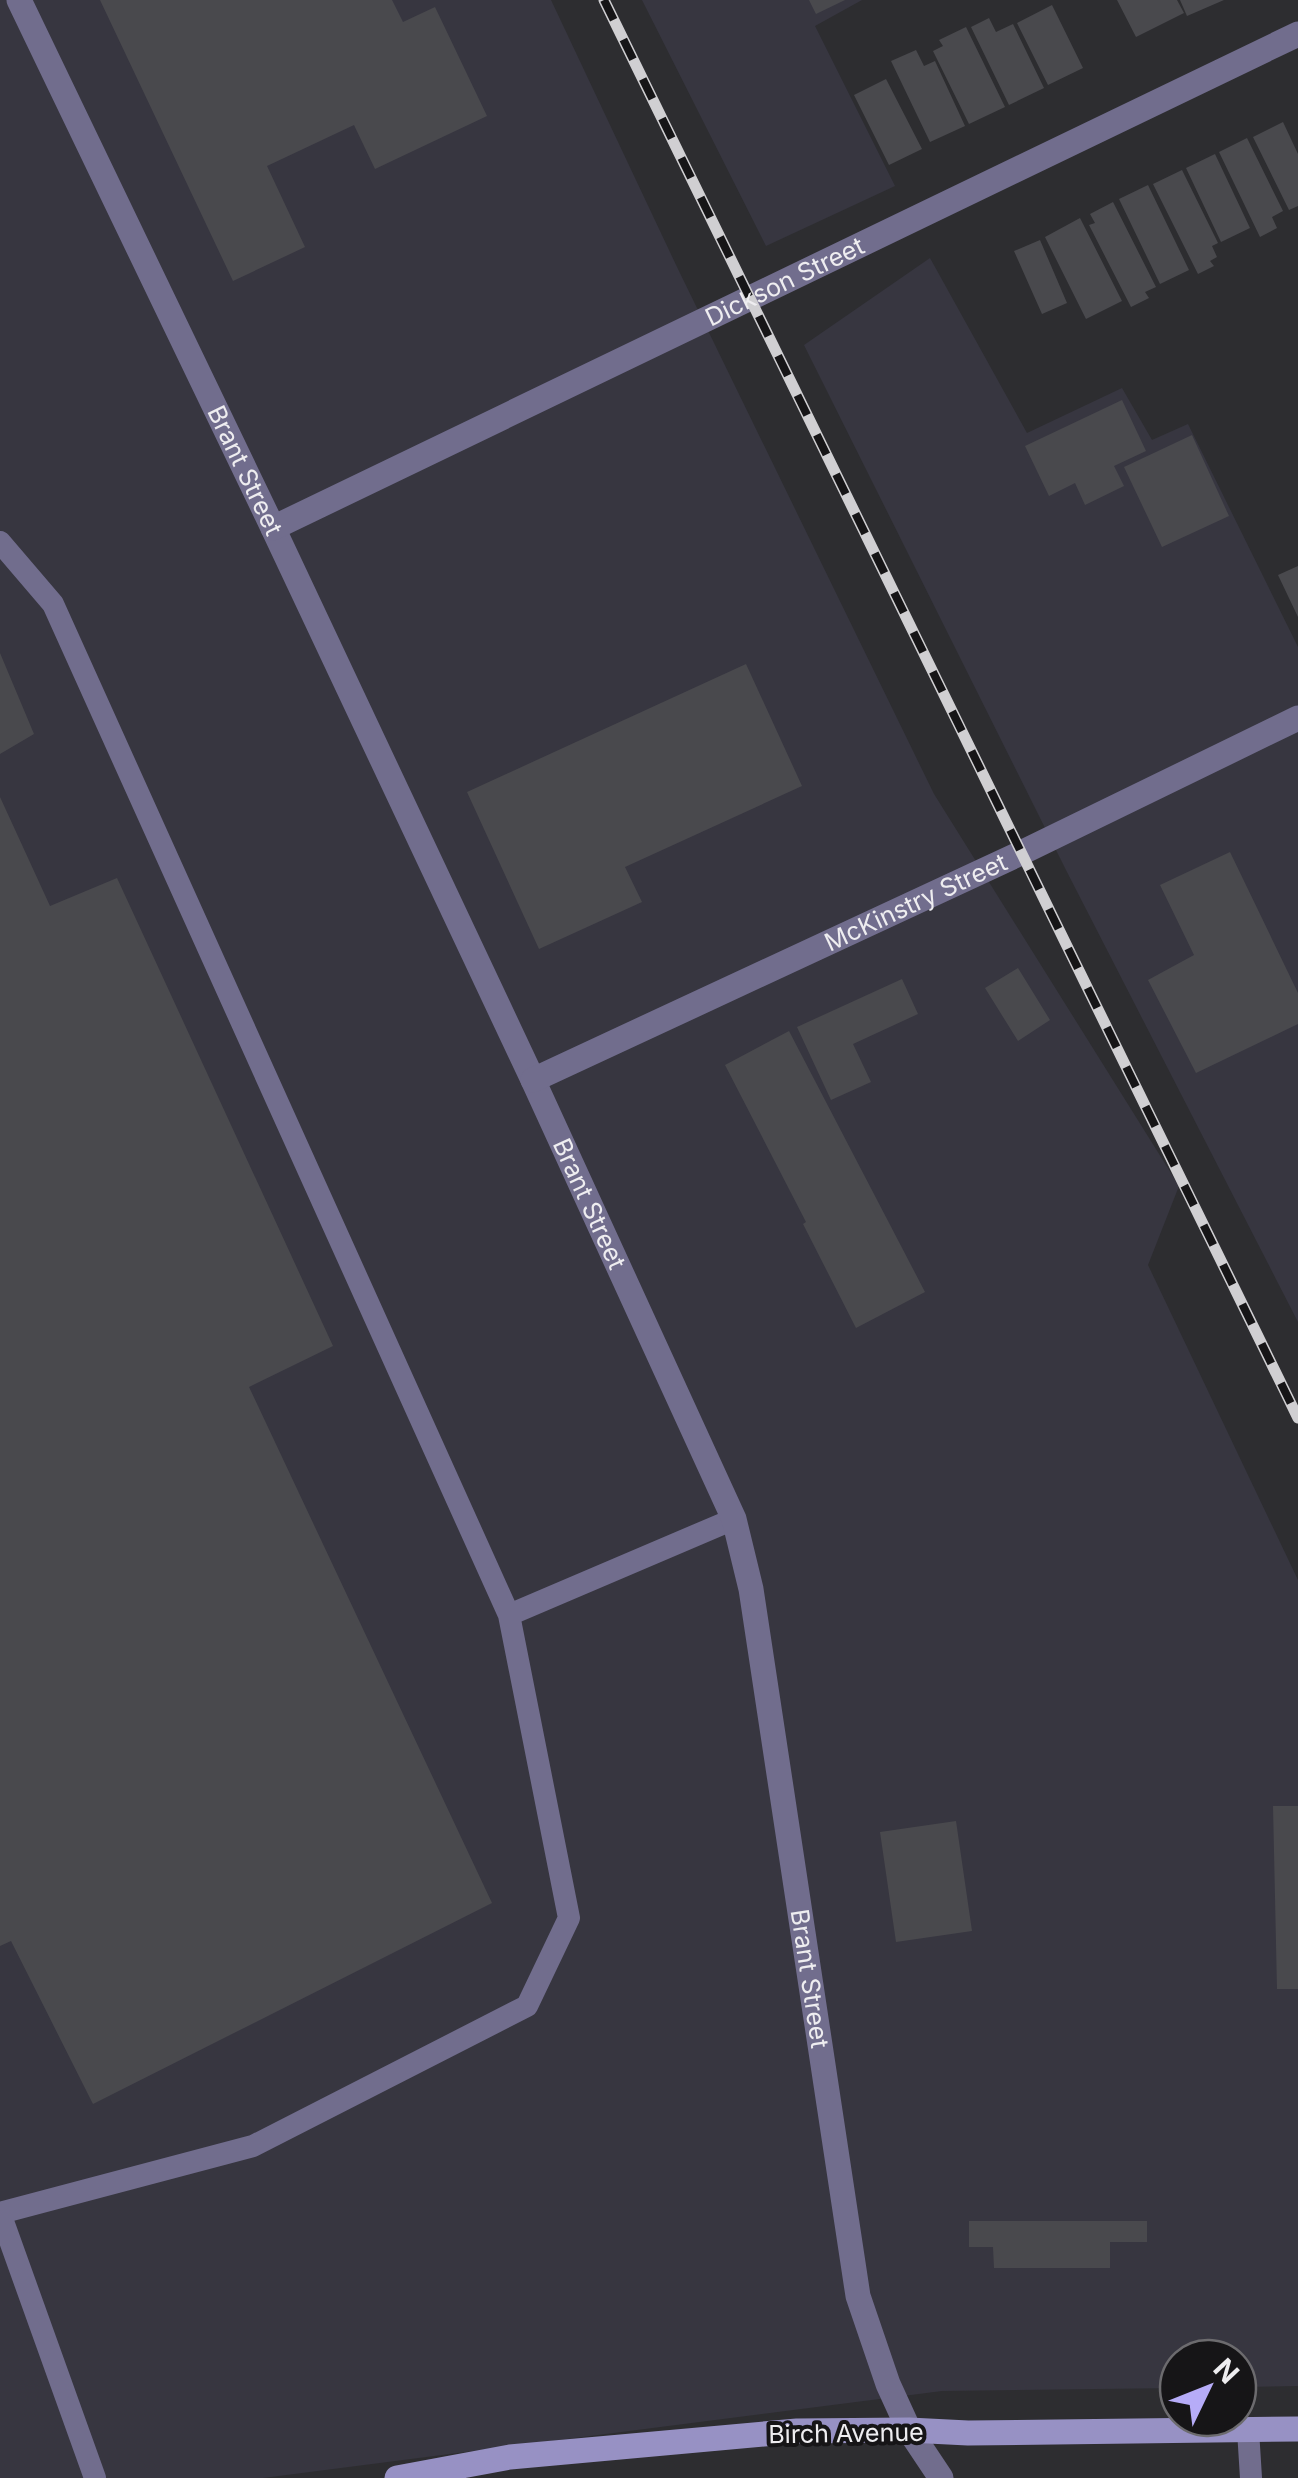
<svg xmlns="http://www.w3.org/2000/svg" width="1298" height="2478" font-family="Inter,sans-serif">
	<rect width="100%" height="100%" fill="#2d2d30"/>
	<path fill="#373640" d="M0,0H551L677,267L934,794L1179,1186L1148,1265L1298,1580V2386L1238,2387V2358H1178V2388L942,2391L263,2478H0Z
		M642,0H862L815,26L895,186L766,246Z
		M930,258L1027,433L1122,388L1152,440L1188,424L1298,647V1322L1067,872L804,345Z"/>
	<path fill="#49494d" d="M100,0H392L403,22L435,7L487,116L375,169L354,125L267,166L305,247L233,281Z
		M809,0H845L816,14Z
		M1117,0H1177L1184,13L1136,37Z
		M1180,0H1224L1187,16Z
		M1052,5L1083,68L1048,85L1017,23Z
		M989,18L996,32L1013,24L1044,88L1009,105L971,27Z
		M966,27L1005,107L969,124L933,51L943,46L939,40Z
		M916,50L924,66L935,61L965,126L930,142L891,61Z
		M886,79L922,149L889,165L854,95Z
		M1283,122L1298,154V206L1289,210L1253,137Z
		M1247,138L1283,211L1272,217L1277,228L1260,237L1219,152Z
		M1215,154L1250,228L1221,242L1186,168Z
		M1182,170L1218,243L1212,246L1217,257L1210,261L1214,266L1198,274L1153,184Z
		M1148,185L1189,270L1160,284L1119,199Z
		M1113,202L1156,287L1145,292L1149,298L1131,307L1089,225L1095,223L1090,214Z
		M1080,218L1122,301L1086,319L1045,237Z
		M1040,240L1067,303L1042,314L1014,251Z
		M1122,400L1146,451L1114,466L1124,486L1085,505L1075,483L1049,496L1025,446Z
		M1192,435L1229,516L1162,547L1124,467Z
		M1298,566V617L1278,575Z
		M0,653L34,734L0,754Z
		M746,664L802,786L625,867L642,902L539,949L467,792Z
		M0,797L50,906L117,878L333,1346L249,1387L492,1903L93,2104L11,1941L0,1946Z
		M1230,852L1298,993V1024L1196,1073L1148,980L1194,955L1160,885Z
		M1018,968L1050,1020L1018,1041L985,988Z
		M902,979L918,1014L853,1044L871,1082L831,1100L797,1027Z
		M789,1031L925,1292L856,1328L803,1224L806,1222L725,1065Z
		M1273,1806H1298V1989H1277Z
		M956,1821L972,1931L896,1942L880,1832Z
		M969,2221H1147V2242H1110V2268H994L993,2247H969Z"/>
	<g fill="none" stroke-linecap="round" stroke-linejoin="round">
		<path stroke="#716d8d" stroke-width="22" d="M0,542L53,604L509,1615L569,1918L527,2006L253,2146L0,2213
			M509,1615L734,1519
			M0,2213L95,2478
			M1248,2430L1251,2478"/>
		<g stroke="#716d8d" stroke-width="25">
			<path id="s1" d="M19,0L273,528L533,1080L734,1519L751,1589L858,2296L888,2384L909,2430L941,2478"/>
			<path id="s2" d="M273,528L1298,34"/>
			<path id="s3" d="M533,1080L1021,853L1298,718"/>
		</g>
		<path stroke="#9791c4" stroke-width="25" d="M397,2478L510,2457L797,2431L909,2430L968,2433L1298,2429"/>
		<g stroke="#d0cfd2" stroke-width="11">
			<path id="rail" d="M604,0L1298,1418"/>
		</g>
		<use href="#rail" stroke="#161517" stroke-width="8" stroke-dasharray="22" stroke-linecap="butt"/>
	</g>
	<g text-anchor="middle" stroke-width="8" stroke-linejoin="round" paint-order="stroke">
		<g font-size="25" fill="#eeedf0" stroke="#161517">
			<text dy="9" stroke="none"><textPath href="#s2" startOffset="568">Dickson Street</textPath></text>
			<text dy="9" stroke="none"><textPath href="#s1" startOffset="522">Brant Street</textPath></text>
			<text dy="9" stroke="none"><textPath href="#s3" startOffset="422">McKinstry Street</textPath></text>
			<text dy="9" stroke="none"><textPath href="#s1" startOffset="1332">Brant Street</textPath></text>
			<text dy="9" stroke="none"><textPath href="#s1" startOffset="2145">Brant Street</textPath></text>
			<text transform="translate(846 2433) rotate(-1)" y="9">Birch Avenue</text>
		</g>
	</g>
	<g transform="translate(1208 2388) rotate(47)"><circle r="48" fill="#161517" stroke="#6c6b6e" stroke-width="2.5"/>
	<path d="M0-8L18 38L0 25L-18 38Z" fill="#b6acf8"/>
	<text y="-15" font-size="28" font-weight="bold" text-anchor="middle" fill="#eeedf0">N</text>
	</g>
</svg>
